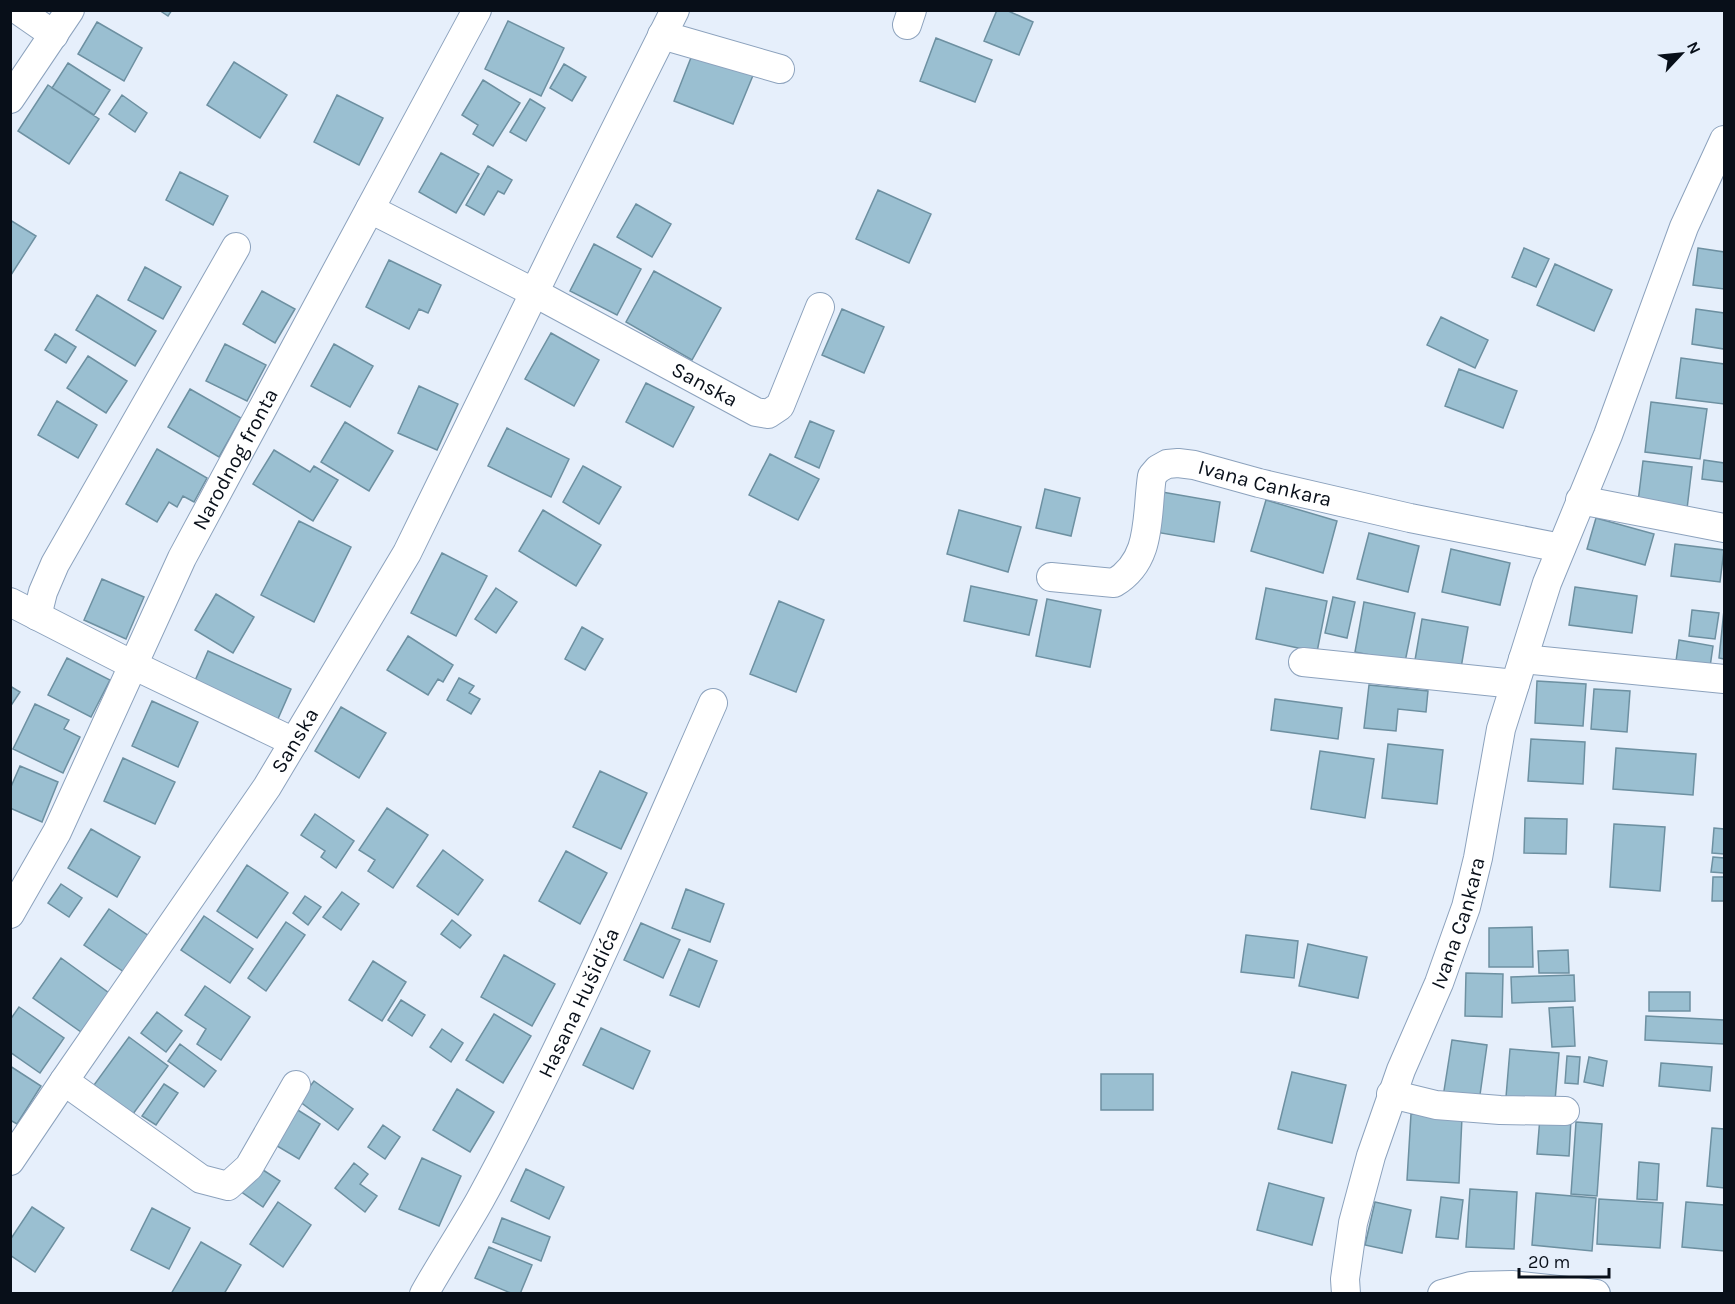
<svg xmlns="http://www.w3.org/2000/svg" width="1735" height="1304" font-family="Karla,sans-serif">
	<rect width="100%" height="100%" fill="#e6effb"/>
	<path fill="#9abfd1" stroke="#6d90a1" stroke-width="1.5" d="M159,10H172L168,16Z
		M997,10H1006L1033,22L1019,55L984,41Z
		M508,21L564,48L541,96L485,69Z
		M97,22L142,48L124,81L78,54Z
		M936,38L992,60L975,102L920,81Z
		M694,50L754,73L733,124L674,101Z
		M234,62L287,95L260,138L207,105Z
		M68,63L110,90L94,115L52,88Z
		M564,64L586,77L572,101L550,88Z
		M483,80L520,103L493,146L473,134L478,125L462,115Z
		M48,85L99,119L69,164L18,131Z
		M122,95L147,113L135,132L109,114Z
		M337,95L383,118L359,165L314,142Z
		M530,99L545,108L526,141L510,132Z
		M441,153L479,174L456,213L419,192Z
		M488,166L512,180L504,194L498,191L484,215L466,205Z
		M180,172L228,196L213,225L166,200Z
		M878,190L931,214L909,263L856,239Z
		M636,204L671,224L652,257L617,237Z
		M10,220L36,236L11,275H10Z
		M594,244L641,269L617,315L570,291Z
		M1524,248L1549,259L1536,287L1512,277Z
		M1698,248L1724,252V289L1693,285Z
		M389,260L441,285L428,313L419,309L409,329L366,307Z
		M1555,264L1612,290L1594,331L1537,305Z
		M145,267L181,287L163,319L128,300Z
		M654,271L721,308L692,360L626,322Z
		M262,291L295,309L275,343L243,324Z
		M97,295L156,331L135,366L76,330Z
		M842,309L884,327L864,373L822,355Z
		M1696,309L1724,313V349L1692,344Z
		M1441,317L1488,340L1475,368L1427,345Z
		M551,333L599,360L574,406L525,379Z
		M55,334L76,347L66,363L45,350Z
		M225,344L266,365L247,401L206,381Z
		M334,344L373,366L350,407L311,386Z
		M88,356L127,381L106,413L67,388Z
		M1681,358L1724,364V404L1676,398Z
		M1459,369L1517,391L1503,428L1445,406Z
		M646,383L694,407L673,447L626,422Z
		M419,386L458,404L437,450L398,433Z
		M190,389L241,418L219,457L168,427Z
		M57,401L97,425L78,458L38,435Z
		M1651,402L1707,409L1700,459L1645,452Z
		M810,421L834,431L819,468L795,457Z
		M345,422L393,451L369,491L321,462Z
		M507,428L569,459L551,497L488,466Z
		M157,449L207,478L194,502L183,496L177,507L169,502L157,522L126,504Z
		M274,450L310,472L314,466L338,480L313,521L253,484Z
		M770,454L819,479L798,520L749,495Z
		M1704,460L1724,463V482L1702,479Z
		M1643,461L1692,467L1687,509L1638,502Z
		M583,466L621,487L599,524L563,502Z
		M1045,489L1080,498L1071,536L1036,528Z
		M1162,492L1220,502L1214,542L1155,532Z
		M1266,500L1337,521L1323,573L1251,551Z
		M543,510L601,545L576,586L519,551Z
		M959,510L1021,527L1008,572L947,554Z
		M1596,518L1654,534L1645,565L1587,549Z
		M299,521L351,547L314,622L261,595Z
		M1369,533L1419,546L1408,592L1357,579Z
		M1675,544L1724,550L1720,582L1671,576Z
		M1451,549L1510,563L1500,605L1442,592Z
		M442,553L487,576L456,636L411,613Z
		M102,579L144,597L126,639L84,620Z
		M971,586L1037,600L1029,635L964,621Z
		M1575,587L1637,596L1632,633L1569,625Z
		M496,588L517,602L496,633L475,619Z
		M1266,588L1327,601L1317,652L1256,639Z
		M216,594L254,617L233,653L195,630Z
		M1333,597L1355,602L1347,638L1325,633Z
		M1047,599L1101,610L1090,667L1036,656Z
		M779,601L824,620L796,692L750,674Z
		M1364,602L1415,613L1405,662L1355,652Z
		M1692,610L1719,613L1715,639L1689,636Z
		M1724,610V659L1719,658Z
		M1422,619L1468,627L1460,674L1414,666Z
		M582,627L603,639L585,670L565,659Z
		M408,636L453,665L443,682L438,679L428,695L387,670Z
		M1679,640L1713,646L1710,667L1676,661Z
		M208,651L291,689L277,721L194,683Z
		M67,658L110,680L91,717L48,695Z
		M459,678L474,686L469,693L480,699L471,714L447,700Z
		M1537,681L1586,684L1583,726L1535,723Z
		M1369,685L1428,691L1426,712L1398,709L1396,731L1364,728Z
		M10,686L20,692L10,707Z
		M1594,689L1630,691L1627,732L1591,729Z
		M1275,699L1342,708L1338,739L1271,730Z
		M152,701L198,722L178,767L132,746Z
		M35,704L69,720L64,729L80,737L63,773L13,749Z
		M341,707L386,733L359,778L315,751Z
		M1531,739L1585,742L1583,784L1528,781Z
		M1388,744L1443,750L1437,804L1382,798Z
		M1616,748L1696,754L1693,795L1613,789Z
		M1320,751L1374,759L1365,818L1311,809Z
		M123,758L175,782L155,824L104,801Z
		M20,766L58,782L42,822L10,808V789Z
		M600,771L647,793L621,849L573,827Z
		M387,808L428,835L393,888L368,871L375,860L359,850Z
		M315,814L354,841L336,868L321,857L325,851L301,835Z
		M1525,818L1567,819L1566,854L1524,853Z
		M1614,824L1665,827L1660,891L1610,887Z
		M1714,828L1724,829V854L1712,853Z
		M91,829L140,857L117,897L68,868Z
		M443,850L483,880L458,915L417,886Z
		M566,851L607,873L580,924L539,901Z
		M1713,857L1724,858V873L1711,872Z
		M247,865L288,893L257,938L217,911Z
		M1713,877H1724V901H1712Z
		M61,884L82,898L69,917L48,903Z
		M686,889L724,904L710,942L672,928Z
		M342,892L359,904L341,930L323,917Z
		M305,896L321,907L308,925L293,913Z
		M109,909L149,936L124,972L84,945Z
		M204,916L253,949L230,983L181,950Z
		M452,920L471,935L460,948L441,934Z
		M286,922L305,935L266,991L248,978Z
		M641,923L680,940L663,978L624,960Z
		M1532,927L1533,967H1489V928Z
		M1246,935L1298,941L1294,978L1241,972Z
		M1308,944L1367,957L1358,998L1299,986Z
		M689,949L717,961L699,1007L670,995Z
		M1568,950L1569,973H1539L1538,951Z
		M504,955L555,984L532,1026L481,997Z
		M61,958L109,993L81,1032L33,998Z
		M373,961L406,982L382,1021L349,1000Z
		M1466,973L1503,974L1502,1017L1465,1016Z
		M1574,975L1575,1001L1512,1003L1511,977Z
		M205,986L250,1017L221,1060L197,1044L206,1029L185,1015Z
		M1649,992H1690V1011H1649Z
		M401,1000L425,1015L412,1036L388,1020Z
		M19,1007L64,1038L40,1073L10,1052V1020Z
		M1573,1007L1575,1046L1552,1047L1549,1008Z
		M157,1012L182,1031L166,1052L141,1033Z
		M494,1014L531,1036L503,1083L466,1060Z
		M1646,1016L1724,1020V1044L1645,1040Z
		M601,1028L650,1051L633,1089L583,1065Z
		M442,1029L463,1043L451,1062L430,1047Z
		M129,1037L168,1066L133,1114L94,1085Z
		M1452,1040L1487,1045L1479,1102L1443,1097Z
		M180,1044L216,1071L204,1087L168,1061Z
		M1510,1049L1559,1053L1555,1101L1506,1097Z
		M1567,1056L1580,1057L1578,1084L1565,1083Z
		M1589,1057L1607,1061L1603,1086L1584,1082Z
		M1661,1063L1712,1067L1710,1091L1659,1086Z
		M10,1066L41,1086L17,1124L10,1120Z
		M1292,1072L1346,1085L1332,1143L1278,1129Z
		M1101,1074H1153V1110H1101Z
		M314,1081L353,1109L338,1130L299,1101Z
		M164,1084L178,1093L156,1125L142,1116Z
		M457,1089L494,1112L470,1152L433,1130Z
		M293,1107L320,1124L299,1159L272,1143Z
		M1411,1114L1462,1117L1459,1183L1407,1180Z
		M1540,1117L1571,1119L1569,1156L1537,1154Z
		M1576,1122L1602,1124L1597,1196L1571,1194Z
		M383,1125L400,1137L385,1159L368,1147Z
		M1712,1128L1724,1129V1188L1707,1186Z
		M422,1158L461,1176L439,1226L399,1209Z
		M1639,1162L1659,1164L1657,1200L1637,1199Z
		M354,1163L368,1174L360,1184L377,1196L365,1212L335,1188Z
		M257,1166L280,1181L263,1207L240,1191Z
		M526,1169L564,1187L549,1219L511,1201Z
		M1269,1183L1324,1198L1312,1245L1257,1230Z
		M1470,1189L1517,1192L1514,1249L1466,1247Z
		M1536,1193L1596,1198L1592,1251L1532,1245Z
		M1441,1197L1463,1200L1458,1239L1436,1237Z
		M1599,1199L1663,1203L1660,1248L1597,1244Z
		M278,1202L311,1225L283,1267L250,1244Z
		M1375,1202L1411,1210L1402,1253L1365,1245Z
		M1686,1202L1724,1205V1251L1682,1247Z
		M32,1207L64,1228L35,1272L10,1255V1240Z
		M152,1208L190,1228L169,1269L131,1250Z
		M502,1218L550,1237L541,1261L493,1242Z
		M201,1242L241,1265L224,1294H171Z
		M489,1247L532,1265L520,1294H513L475,1278Z"/>
	<g fill="none" stroke-linecap="round" stroke-linejoin="round">
		<g stroke="#8ca2bd" stroke-width="30">
			<g id="minor">
				<path d="M18,10L54,35"/>
				<path d="M907,25L912,10"/>
				<path d="M662,35L780,69"/>
				<path d="M10,99L70,10"/>
				<path id="s1" d="M370,209L535,293L756,412L768,414L780,406L820,307"/>
				<path d="M1580,500L1724,528"/>
				<path id="s2" d="M1051,577L1114,583C1153,560 1146,516 1152,476L1158,469L1167,464L1178,463L1194,465L1259,483L1410,518L1561,548"/>
				<path d="M10,602L133,665L294,742"/>
				<path d="M37,616L43,592L55,564L236,247"/>
				<path d="M1523,659L1724,679"/>
				<path d="M1303,662L1515,684"/>
				<path id="s3" d="M10,914L57,832L182,558L477,10"/>
				<path d="M64,1081L201,1179L228,1186L249,1167L296,1085"/>
				<path d="M1391,1094L1436,1105L1500,1110L1565,1111"/>
				<path id="s4" d="M10,1161L64,1081L267,787L407,553L561,238L675,10"/>
				<path id="s5" d="M424,1294C442,1262 462,1232 480,1200C568,1039 639,871 713,703"/>
				<path id="s6" d="M1346,1294L1345,1279L1353,1223L1371,1156L1401,1070L1439,983L1466,907L1478,858L1501,729L1547,583L1608,435L1684,227L1724,140"/>
				<path d="M1442,1294L1471,1286L1512,1285L1596,1294"/>
			</g>
		</g>
		<use href="#minor" stroke="#fff" stroke-width="28"/>
	</g>
	<g text-anchor="middle" stroke-width="5" stroke-linejoin="round" paint-order="stroke">
		<g font-size="21" fill="#080f19" stroke="#e6effb">
			<text dy="7" stroke="none"><textPath href="#s1" startOffset="378">Sanska</textPath></text>
			<text dy="7" stroke="none"><textPath href="#s3" startOffset="508">Narodnog fronta</textPath></text>
			<text dy="7" stroke="none"><textPath href="#s2" startOffset="302">Ivana Cankara</textPath></text>
			<text dy="7" stroke="none"><textPath href="#s4" startOffset="508">Sanska</textPath></text>
			<text dy="7" stroke="none"><textPath href="#s6" startOffset="390">Ivana Cankara</textPath></text>
			<text dy="7" stroke="none"><textPath href="#s5" startOffset="330">Hasana Hušidića</textPath></text>
		</g>
	</g>
	<rect width="1735" height="1304" fill="none" stroke="#080f19" stroke-width="24"/>
	<g transform="translate(1681 54) rotate(64)" stroke="#e6effb" stroke-width="4.5" paint-order="stroke">
	<path d="M0-4.5L10 22L0 15L-10 22Z" fill="#080f19"/>
	<text y="-9" font-size="16" font-weight="bold" text-anchor="middle" fill="#080f19">N</text>
	</g>
	<path d="M1519 1268v9h90v-9" fill="none" stroke="#080f19" stroke-width="3"/>
	<text x="1528" y="1268" font-size="18" fill="#080f19" stroke="#e6effb" stroke-width="4.5" paint-order="stroke">20 m</text>
</svg>
